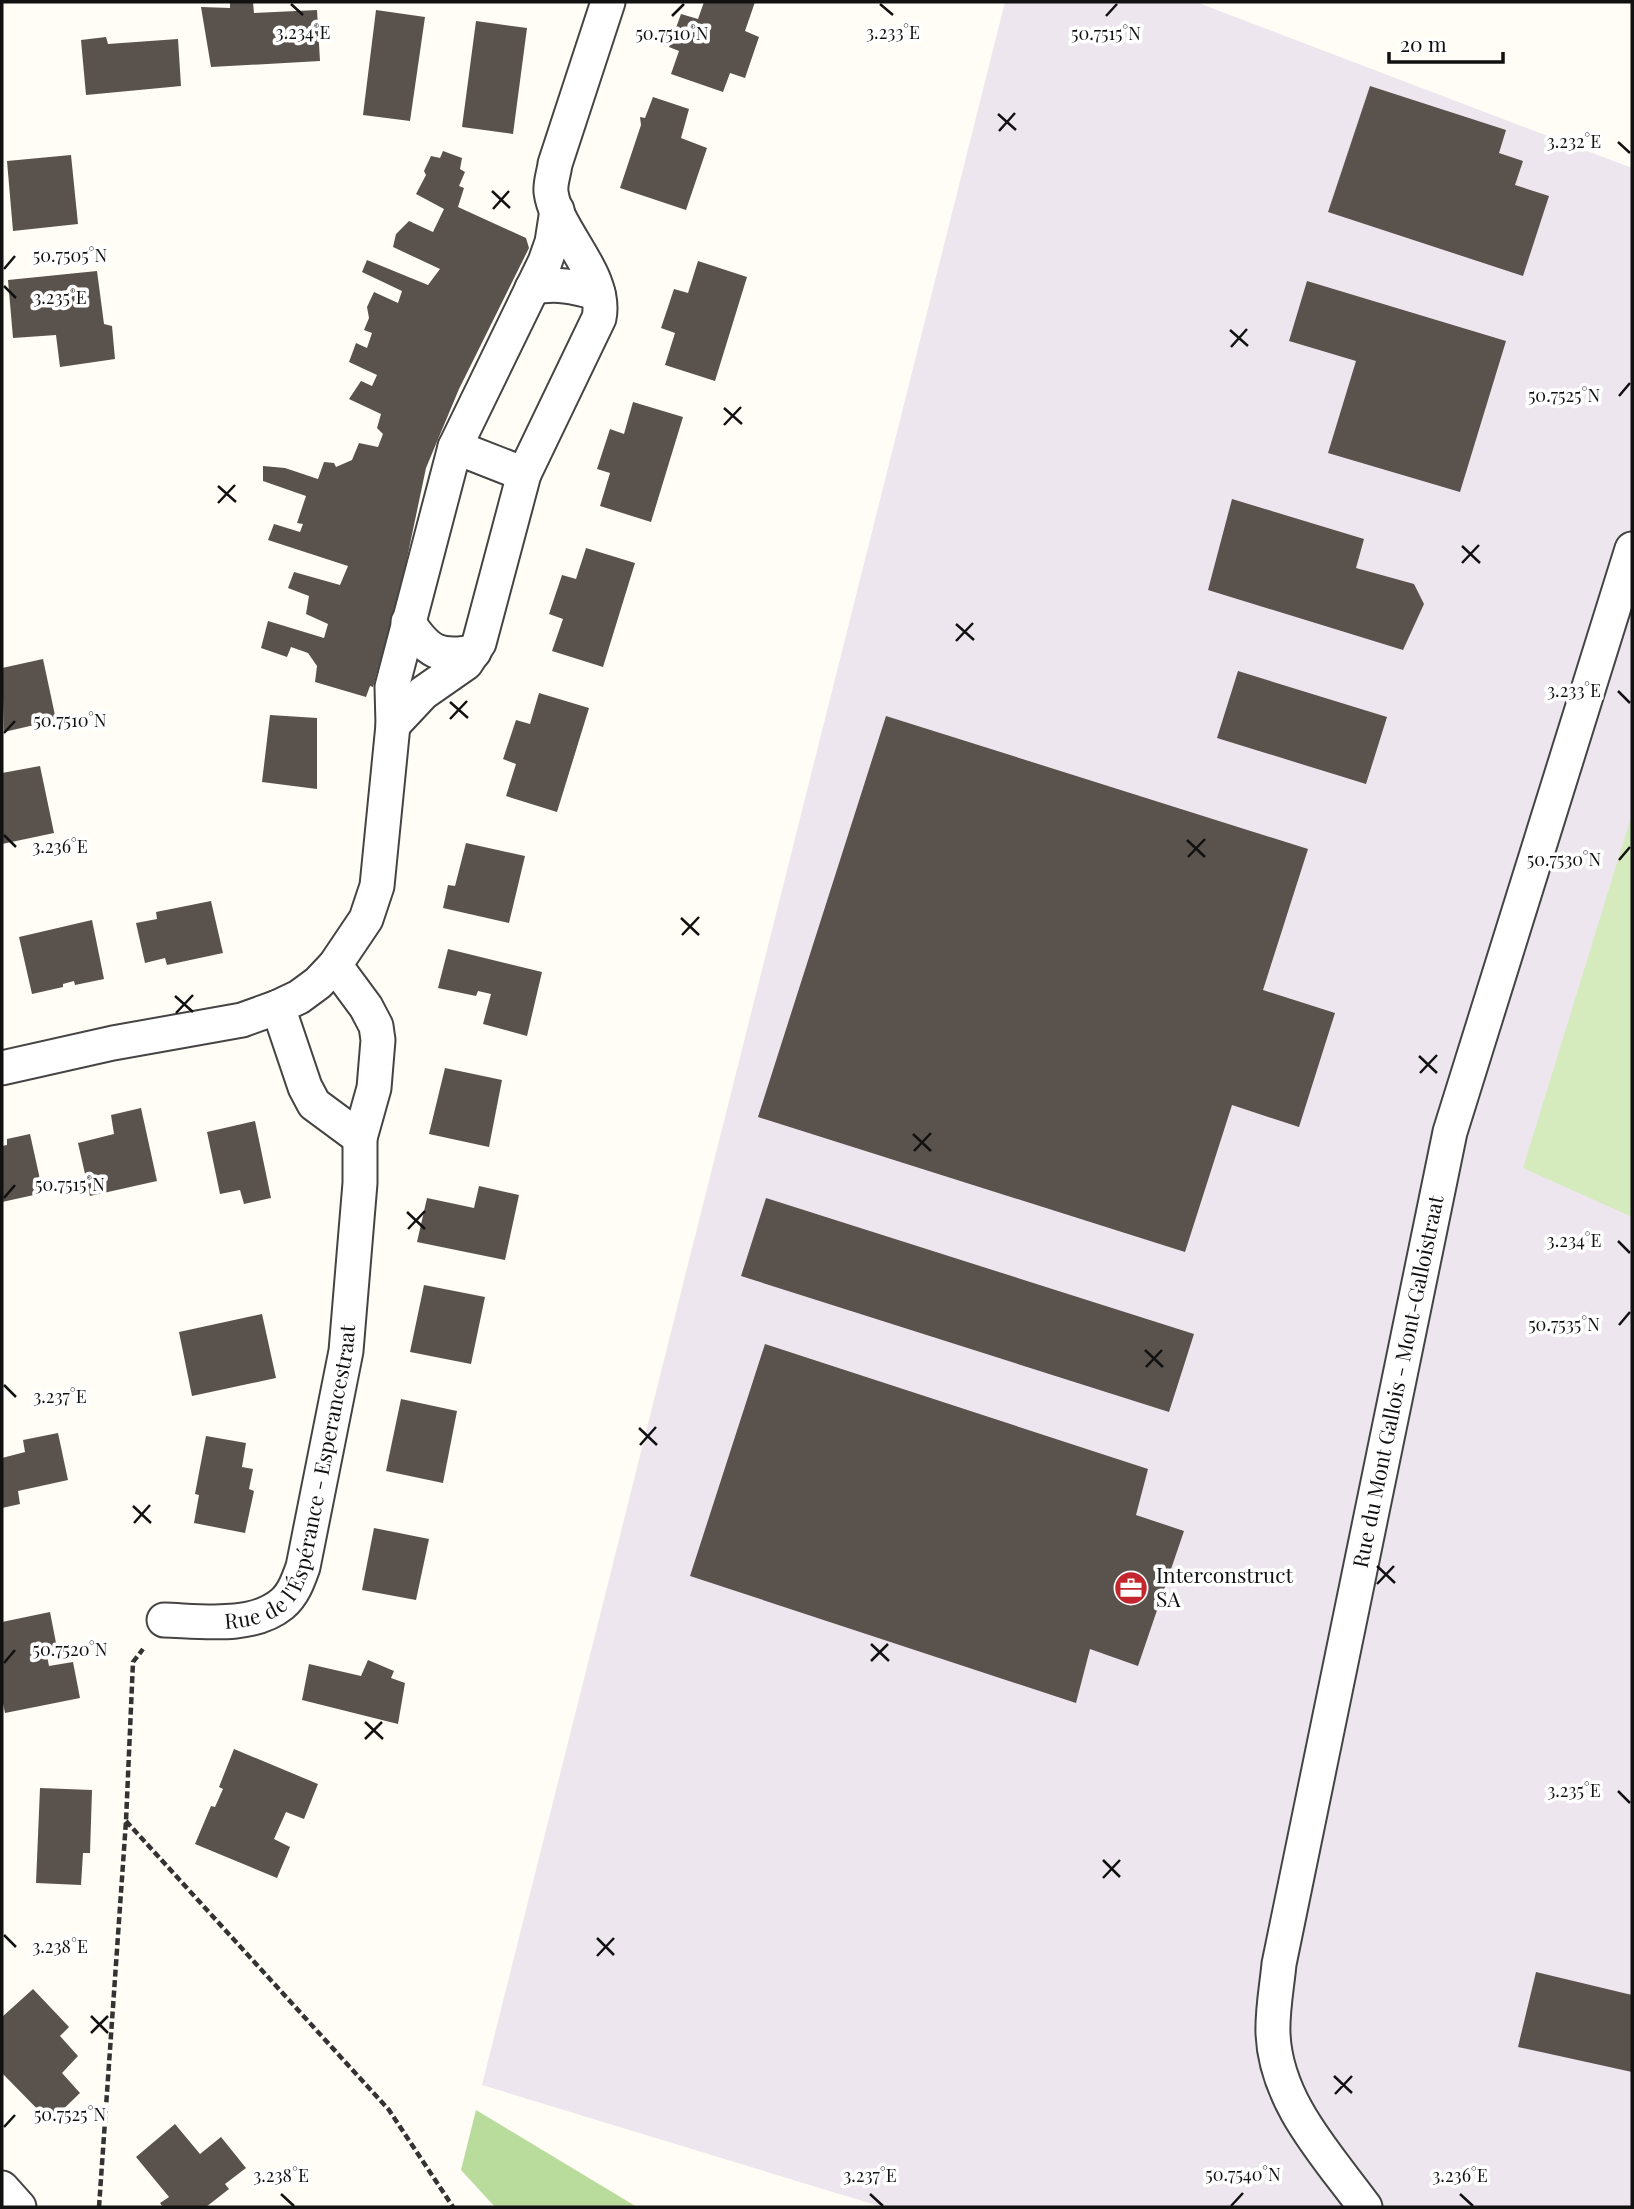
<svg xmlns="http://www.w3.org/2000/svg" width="1634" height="2209" font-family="'Playfair Display',serif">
	<rect width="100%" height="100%" fill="#fffdf5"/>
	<path fill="#eee6ef" d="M1005,2H1196L1632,168V2207H882L482,2085Z"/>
	<path fill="#d5ebbd" d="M1632,814V1217L1523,1168Z"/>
	<path fill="#b9dc9c" d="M476,2110L637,2207H495L461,2170Z"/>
	<path fill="#5a524d" d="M230,2H253L254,13L317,10L320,61L211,67L201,7L230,8Z
		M704,2H755L745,31L759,37L745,78L730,73L723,92L671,74L679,51L669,47L681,14L698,19Z
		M376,10L425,17L410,121L363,115Z
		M476,21L527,28L513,134L462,127Z
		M106,37L108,44L178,39L181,86L86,95L81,40Z
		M1370,86L1506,130L1499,153L1523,161L1515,185L1549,196L1523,276L1328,212Z
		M653,97L689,109L681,138L707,148L686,210L620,188L641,125L640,117L645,118Z
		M443,151L462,158L460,169L465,172L459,186L464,188L458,207L526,238L529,248L459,389L426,468L402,582L373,687L370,686L366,697L315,682L317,666L308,653L291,647L287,657L261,648L268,621L324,638L328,624L306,614L309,596L288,588L294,572L340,585L348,566L268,540L274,524L300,532L303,524L297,523L306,496L263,481V466L285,468L318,479L324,462L334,463L336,467L352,460L359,443L378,447L383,434L377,428L381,414L349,399L361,381L372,386L377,375L349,362L356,343L367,348L372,333L364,330L369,318L367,307L374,292L398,303L402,291L362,272L367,260L428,285L440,269L393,247L396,234L409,221L433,232L444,209L416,194L426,175L424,171L431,156L440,158Z
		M71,155L78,224L13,231L7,161Z
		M698,261L747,277L715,381L665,365L675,333L661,328L674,289L688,293Z
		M97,271L104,324L112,326L115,359L60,367L56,335L13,338L8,280Z
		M1307,281L1506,341L1460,492L1328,453L1356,361L1289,341Z
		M633,402L683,417L651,522L600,506L610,473L597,469L610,429L624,434Z
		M1232,499L1364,539L1356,568L1414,584L1424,604L1403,650L1208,590Z
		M586,548L635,563L603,667L552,651L563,619L549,614L562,575L576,579Z
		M43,659L56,720L4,732L2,668Z
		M1238,671L1387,717L1366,784L1217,738Z
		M539,693L589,708L557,812L506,796L516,764L503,759L516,720L530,724Z
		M270,715L317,718V789L262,782Z
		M886,716L1308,849L1263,990L1335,1013L1299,1127L1232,1105L1185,1252L758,1117Z
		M40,766L54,833L2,844V773Z
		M466,843L525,856L509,923L443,908L448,885L455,886Z
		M211,901L223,953L167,965L165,958L145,963L136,923L157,919L156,912Z
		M92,920L104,979L75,985L74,981L63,984V987L32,994L19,937Z
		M448,949L542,972L527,1036L483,1024L491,994L478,991L476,996L438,988Z
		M445,1068L502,1080L489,1147L429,1134Z
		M141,1108L157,1181L90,1196L78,1143L114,1134L111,1115Z
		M255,1121L271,1198L244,1204L240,1190L220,1194L207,1132Z
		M30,1134L43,1193L2,1202V1146L7,1145V1139Z
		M479,1186L519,1195L505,1260L417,1242L427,1198L474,1208Z
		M766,1198L1194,1334L1169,1412L741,1276Z
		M424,1285L485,1297L471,1364L410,1352Z
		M262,1314L276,1378L192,1396L179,1332Z
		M765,1344L1148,1469L1136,1515L1184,1531L1138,1666L1090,1649L1076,1703L690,1576Z
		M401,1399L457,1411L443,1483L386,1471Z
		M58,1433L68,1480L18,1491L20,1504L2,1508V1458L25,1452L23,1440Z
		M206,1436L246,1443L242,1467L253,1469L249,1489L254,1491L245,1533L194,1523L199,1495L195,1494Z
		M374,1528L429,1539L416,1600L362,1590Z
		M50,1612L57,1648L46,1651L49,1666L73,1662L80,1698L5,1713L2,1699V1622Z
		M368,1660L394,1671L391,1678L405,1683L398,1724L302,1700L309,1664L361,1676Z
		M234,1749L318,1784L304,1819L286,1812L274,1839L290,1847L277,1878L195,1844L211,1806L215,1807L223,1789L219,1787Z
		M40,1788L92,1790L90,1853H83L81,1885L36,1883Z
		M1536,1972L1632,1995V2072L1518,2047Z
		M33,1989L69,2027L60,2036L78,2056L62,2073L80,2093L50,2122L2,2073V2017Z
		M175,2124L200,2154L221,2137L246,2168L225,2184L229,2189L206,2207H163L160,2203L169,2197L136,2157Z"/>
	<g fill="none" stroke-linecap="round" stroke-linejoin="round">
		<g stroke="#444" stroke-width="37">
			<g id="street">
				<path d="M532,288C555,282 575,287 598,293"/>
				<path d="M455,447L524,474"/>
				<path d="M408,622C428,652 438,658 474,652"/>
				<path d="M393,725L423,693L466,663L479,643L524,474L599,318C608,275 556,232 551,192C550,183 554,173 555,164L608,2"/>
				<path d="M278,1007L305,1087L314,1104L360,1138"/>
				<path d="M2,1068L113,1043L242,1020L278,1007L299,997L318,983L335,965L366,919L377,886L393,725L392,687L455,447L545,262L552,242L557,210"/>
				<path id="s1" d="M164,1620C200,1621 252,1629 282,1604C293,1595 298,1581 303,1567L346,1351L360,1183V1138L374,1088L378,1040L376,1026L366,1007L335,965"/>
				<path d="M2,2188L19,2207"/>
				<path id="s2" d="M1365,2207C1327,2155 1276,2102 1273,2034C1272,2011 1277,1986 1279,1964L1450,1132L1632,549"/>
			</g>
		</g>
		<path stroke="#333" stroke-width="4.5" stroke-dasharray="7 3.5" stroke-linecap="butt" d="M126,1821L389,2110L453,2207
			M99,2207L126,1821L133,1662L143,1649"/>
		<use href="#street" stroke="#fff" stroke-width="33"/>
	</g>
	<path fill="none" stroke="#111" stroke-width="2.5" d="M291,4L303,15M880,4L893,15M672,16L684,4M1106,16L1117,4M998,114L1016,130M999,131L1015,113M1618,142L1630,153M492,191L510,208M493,209L509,191M4,269L15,256M4,286L16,298M1230,330L1248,346M1231,347L1247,329M1619,396L1630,383M724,408L742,424M724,425L741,407M218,486L236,502M218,503L235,485M1462,546L1480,563M1462,563L1479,545M956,624L974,640M956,641L973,623M1618,691L1630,703M450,702L468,718M450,719L467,701M4,733L15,721M4,835L16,847M1187,840L1205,857M1188,857L1205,839M1619,860L1630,847M681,918L699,935M682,935L699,917M175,996L193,1012M176,1013L193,995M1419,1056L1437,1073M1420,1073L1437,1055M913,1134L931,1151M914,1151L931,1133M4,1198L15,1185M407,1212L425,1229M408,1229L425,1211M1618,1241L1630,1253M1619,1325L1630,1312M1145,1350L1163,1367M1146,1367L1162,1350M4,1385L16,1397M639,1428L657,1445M640,1445L656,1427M133,1506L151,1523M134,1523L150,1505M1377,1566L1395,1583M1377,1584L1394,1566M871,1644L889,1661M871,1661L888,1644M4,1663L15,1650M365,1722L383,1739M365,1739L382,1722M1618,1791L1630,1803M1103,1860L1120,1877M1103,1878L1120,1860M4,1935L16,1947M597,1938L614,1955M597,1956L614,1938M91,2016L108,2033M91,2033L108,2016M1334,2076L1352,2093M1335,2094L1352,2076M4,2127L15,2115M281,2194L294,2206M870,2194L883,2206M1460,2194L1473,2206M1231,2206L1243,2193"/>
	<defs>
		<g id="office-disc" transform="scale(1.75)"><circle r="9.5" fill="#c4262e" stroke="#fff"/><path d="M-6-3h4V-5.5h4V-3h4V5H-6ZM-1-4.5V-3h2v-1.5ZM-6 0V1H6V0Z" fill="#fff"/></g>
	</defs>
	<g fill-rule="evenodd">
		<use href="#office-disc" x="1131" y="1588"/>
	</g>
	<g text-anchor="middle" stroke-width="7" stroke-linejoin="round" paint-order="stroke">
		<g font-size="21" fill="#111" stroke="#fff">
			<text dy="7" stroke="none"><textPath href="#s2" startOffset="864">Rue du Mont Gallois - Mont-Galloistraat</textPath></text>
			<text dy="7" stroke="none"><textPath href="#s1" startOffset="236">Rue de l'Éspérance - Esperancestraat</textPath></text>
		</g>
		<g font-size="21" fill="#111" stroke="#fff" text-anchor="start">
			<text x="1156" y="1583">Interconstruct<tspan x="1156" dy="24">SA</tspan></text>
		</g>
	</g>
	<g font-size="18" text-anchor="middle" fill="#111" stroke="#fff" stroke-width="7" stroke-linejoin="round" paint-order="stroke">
		<text x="303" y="39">3.234°E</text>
		<text x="893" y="39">3.233°E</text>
		<text x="672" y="40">50.7510°N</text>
		<text x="1106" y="40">50.7515°N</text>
		<text x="1574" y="148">3.232°E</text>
		<text x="70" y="262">50.7505°N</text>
		<text x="60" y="304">3.235°E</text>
		<text x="1564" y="402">50.7525°N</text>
		<text x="1574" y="697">3.233°E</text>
		<text x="70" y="727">50.7510°N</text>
		<text x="60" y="853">3.236°E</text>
		<text x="1564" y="866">50.7530°N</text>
		<text x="70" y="1191">50.7515°N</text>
		<text x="1574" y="1247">3.234°E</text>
		<text x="1564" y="1331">50.7535°N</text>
		<text x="60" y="1403">3.237°E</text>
		<text x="70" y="1656">50.7520°N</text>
		<text x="1574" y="1797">3.235°E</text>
		<text x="60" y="1953">3.238°E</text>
		<text x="70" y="2121">50.7525°N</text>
		<text x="1243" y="2181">50.7540°N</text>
		<text x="281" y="2182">3.238°E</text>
		<text x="870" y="2182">3.237°E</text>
		<text x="1460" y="2182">3.236°E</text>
	</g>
	<rect width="1634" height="2209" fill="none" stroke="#111111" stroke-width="7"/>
	<path d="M1389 52v10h114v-10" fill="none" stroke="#111111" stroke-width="3.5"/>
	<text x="1400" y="52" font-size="21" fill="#111111" stroke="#ffffff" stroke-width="5" paint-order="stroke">20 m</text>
</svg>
